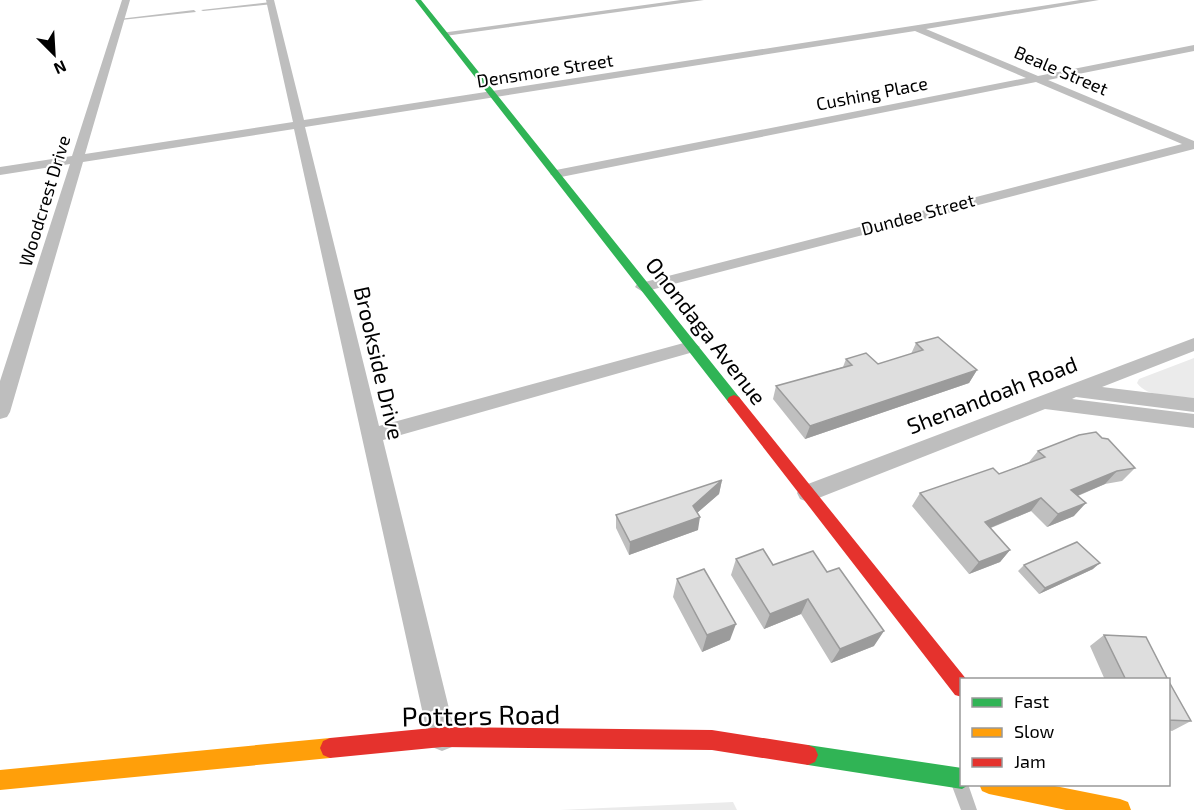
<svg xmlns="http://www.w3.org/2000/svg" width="1194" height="810" font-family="'Exo 2',sans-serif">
	<rect width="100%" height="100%" fill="#fff"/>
	<path fill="#ebebeb" d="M1194,358V398C1177,396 1147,398 1137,383L1139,379Z
		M733,802L737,810H560Z"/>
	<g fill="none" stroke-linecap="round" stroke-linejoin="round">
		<path fill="#bebebe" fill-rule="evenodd" d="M271,2L273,4L203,11L201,10Z
			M194,10L196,12L121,20L119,19Z
			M960,778H962V784H968L977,810H961L952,786L954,780Z"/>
		<path fill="#bebebe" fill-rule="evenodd" d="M122,0H130L85,154L293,122L266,0H274L304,120L1080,0H1099L926,29L1038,76L1194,45V51L1048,80L1194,141V149L643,292L635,287L637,284L1182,144L1036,82L556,178L550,174L556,170L1026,78L915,31L305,127L379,426L691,341L700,347L697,351L383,440L456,737L452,747L442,751L432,747L428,737L294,129L83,162L10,412L7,417L0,419V381L70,164L0,175V167L72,156Z
			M681,0H704L445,36L441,33Z
			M1194,338V351L1102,387L1194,398V412L1076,397L1072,399L1194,414V428L1045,409L816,499L808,502L800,499L797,493L800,487Z"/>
		<path fill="#30b455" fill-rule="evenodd" d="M415,0H421L739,397L741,400L739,403H729Z
			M808,745L962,768V784H970L962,789L808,765L801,762L798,755L801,748Z"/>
		<path fill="#ff9f0a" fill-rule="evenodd" d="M330,738L337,741L340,748L337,755L330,758L0,790V770Z
			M979,784H1045L1120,799L1128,802L1131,810H1066L989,794L982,791Z"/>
		<path fill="#e5322d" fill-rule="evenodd" d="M734,395L739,397L967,680H962V697L955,695L729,403L727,400L729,397Z
			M442,727L712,730L808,745L815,748L818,755L815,762L808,765L712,750L442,747L330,758L323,755L320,748L323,741L330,738Z"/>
	</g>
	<path fill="#bfbfbf" d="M916,343L977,370L969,383L805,439L773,399L776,386L843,367L846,359L878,364L911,354Z
		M1102,438L1135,468L1122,481L1105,484L1078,496L1074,516L1047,527L1031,511L991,528L1010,550L1000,562L969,574L912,506L920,493L999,474L1029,462L1038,451Z
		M722,480L719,494L697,513L698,530L629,555L616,528V515Z
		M736,559L773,565L874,646L831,663L801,614L764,629L731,575Z
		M1024,565L1093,569L1039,594L1018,571Z
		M677,579L730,640L702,652L673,597Z
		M1104,635L1168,680H1105L1090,646Z
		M1168,680L1191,721L1172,731L1168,730Z"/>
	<path fill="#9b9b9b" d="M977,370L969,383L805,439L810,426Z
		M1117,471L1105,484L1060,503L1071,490Z
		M722,480L719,494L690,519L693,506Z
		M1041,498L1031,511L975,534L985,522Z
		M1086,503L1074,516L1047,527L1058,514Z
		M700,517L698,530L629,555L630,542Z
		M1010,550L1000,562L969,574L979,562Z
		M1100,563L1093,569L1039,594L1045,588Z
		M808,599L801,614L764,629L770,614Z
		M736,624L730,640L702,652L707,635Z
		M884,631L874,646L831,663L840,649Z"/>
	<path fill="#dedede" stroke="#9b9b9b" stroke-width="1.5" d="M938,337L977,370L810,426L776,386L852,365L846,359L866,353L878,364L923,350L916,343Z
		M1096,432L1102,438L1108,439L1135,468L1117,471L1071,490L1086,503L1058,514L1041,498L985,522L1010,550L979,562L920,493L993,468L999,474L1045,457L1038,451L1079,435Z
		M722,480L693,506L700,517L630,542L616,515Z
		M1077,542L1100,563L1045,588L1024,565Z
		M763,549L773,565L813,551L827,572L839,568L884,631L840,649L808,599L770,614L736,559Z
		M704,569L736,624L707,635L677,579Z
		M1104,635L1146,637L1168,680H1126Z
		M1168,680L1191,721L1168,720Z"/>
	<g text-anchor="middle" stroke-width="4.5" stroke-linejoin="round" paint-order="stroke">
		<g font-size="18" fill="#000" stroke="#fff">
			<text transform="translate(545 71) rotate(-9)" y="6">Densmore Street</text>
			<text transform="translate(1061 71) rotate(23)" y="6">Beale Street</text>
			<text transform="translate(872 94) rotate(-11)" y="6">Cushing Place</text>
			<text transform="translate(45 201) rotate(-73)" y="6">Woodcrest Drive</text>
			<text transform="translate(918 215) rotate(-15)" y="6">Dundee Street</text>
		</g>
		<g font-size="22" fill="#000" stroke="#fff">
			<text transform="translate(706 331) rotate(52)" y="8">Onondaga Avenue</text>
			<text transform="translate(379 363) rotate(77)" y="8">Brookside Drive</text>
			<text transform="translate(992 395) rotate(-21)" y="8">Shenandoah Road</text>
		</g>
		<g font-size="27" fill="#000" stroke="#fff">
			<text transform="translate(481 716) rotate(-1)" y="9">Potters Road</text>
		</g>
	</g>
	<rect x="960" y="678" width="210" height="108" fill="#ffffff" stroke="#999999" stroke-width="1.5"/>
	<rect x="972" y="698" width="30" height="9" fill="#30b455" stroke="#999999" stroke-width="1.5"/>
	<text x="1014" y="708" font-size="18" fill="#000000">Fast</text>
	<rect x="972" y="728" width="30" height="9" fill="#ff9f0a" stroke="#999999" stroke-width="1.5"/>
	<text x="1014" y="738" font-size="18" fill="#000000">Slow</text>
	<rect x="972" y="758" width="30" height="9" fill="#e5322d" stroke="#999999" stroke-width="1.5"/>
	<text x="1014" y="768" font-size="18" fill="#000000">Jam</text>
	<g transform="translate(54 54) rotate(156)" stroke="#ffffff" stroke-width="4.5" paint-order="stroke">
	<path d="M0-4.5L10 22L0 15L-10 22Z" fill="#000000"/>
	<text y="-9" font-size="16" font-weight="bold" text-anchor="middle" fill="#000000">N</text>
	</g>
</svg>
